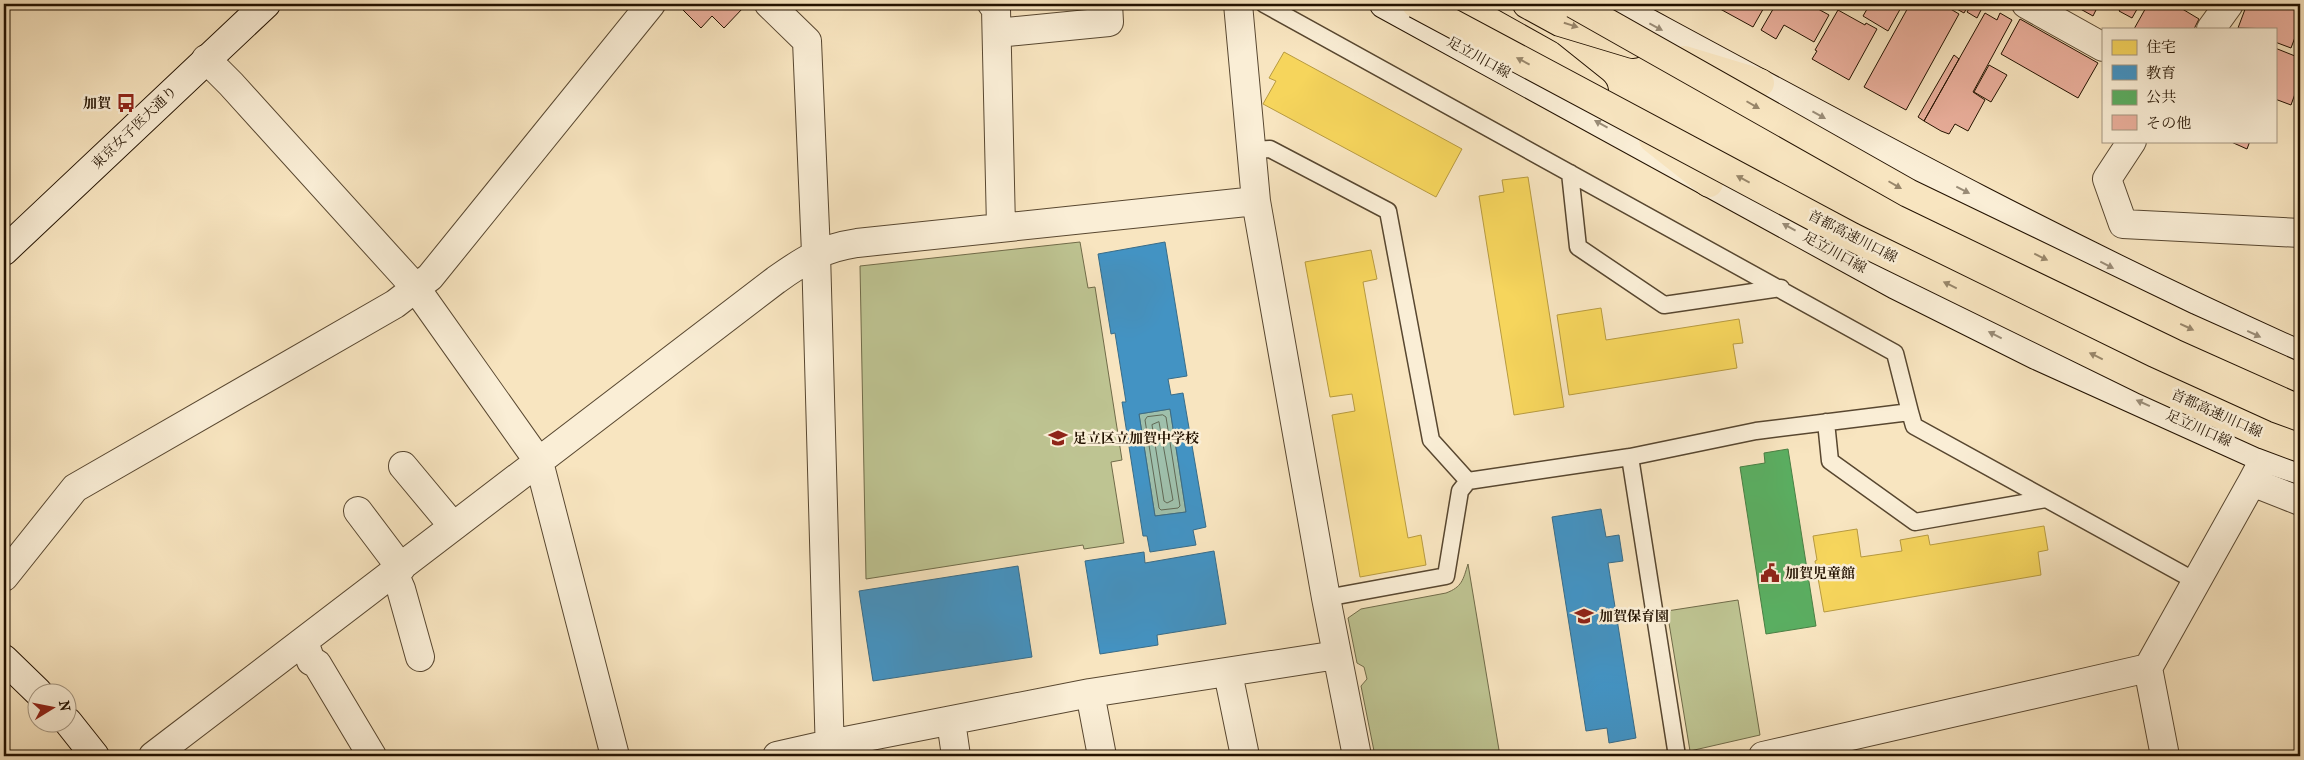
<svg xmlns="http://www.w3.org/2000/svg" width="2304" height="760" font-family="'IM FELL French Canon','Noto Serif JP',serif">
	<rect width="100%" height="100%" fill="#f8e5c0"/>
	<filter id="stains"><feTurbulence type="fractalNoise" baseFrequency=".004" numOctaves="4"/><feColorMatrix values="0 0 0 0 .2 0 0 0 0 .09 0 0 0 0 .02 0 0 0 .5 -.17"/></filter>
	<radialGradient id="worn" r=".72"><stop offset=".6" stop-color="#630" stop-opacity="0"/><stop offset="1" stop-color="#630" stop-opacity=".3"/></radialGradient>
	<path fill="#bec492" stroke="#706b49" d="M1080,242L1088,288L1095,287L1122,460L1111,462L1124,543L1084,549L1083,545L866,579L860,266Z
		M1468,564L1500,756H1375L1361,686L1367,679L1364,667L1357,663L1348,618L1361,609L1446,593C1462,587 1463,580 1468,564Z
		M1738,600L1760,735L1690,751L1667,611Z"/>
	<path fill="#9fc0ac" stroke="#6d7a67" d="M1170,409L1186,512L1155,516L1139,414Z"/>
	<path fill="#f6d55c" stroke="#b79a40" d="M1284,52L1462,149L1436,197L1263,104L1276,81L1269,78Z
		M1528,177L1564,407L1514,415L1479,196L1504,192L1502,180Z
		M1371,250L1377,279L1363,282L1408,538L1421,535L1426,565L1360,577L1332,415L1355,411L1352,394L1330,397L1305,262Z
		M1601,308L1606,340L1739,319L1743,343L1733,344L1737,368L1569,395L1557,315Z
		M2044,526L2048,550L2038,552L2041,575L1824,612L1815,561L1817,560L1813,536L1857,529L1861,557L1902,551L1900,540L1928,535L1930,545Z"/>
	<path fill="#4393c3" stroke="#396c88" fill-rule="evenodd" d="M1165,242L1187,376L1168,379L1171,395L1183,393L1206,527L1193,530L1196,545L1150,552L1147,536H1143L1122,402H1126L1115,333L1111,334L1098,254ZM1170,409L1186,512L1155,516L1139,414Z
		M1601,509L1606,537L1619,535L1623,561L1608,563L1636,738L1609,743L1607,728L1586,731L1552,517Z
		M1214,551L1226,624L1157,635L1158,645L1100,654L1085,561L1144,552L1145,563Z
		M1018,566L1032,657L873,681L859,591Z"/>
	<path fill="#5aae61" stroke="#4a7f44" d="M1788,449L1816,626L1766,634L1740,467L1765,463L1764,453Z"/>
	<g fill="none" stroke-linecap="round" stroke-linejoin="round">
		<path stroke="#616956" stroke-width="1" d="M1163,415L1166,417L1180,506L1178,508L1161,510L1159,508L1145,420L1147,417Z
			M1159,422L1173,500L1167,503L1164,501L1152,425Z"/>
	</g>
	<path fill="#eaaf9c" stroke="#231200" d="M677,4H739L743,8L724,28L712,16L701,28Z
		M1711,4H1766L1753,27Z
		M1776,4H1809L1829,15L1814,42L1784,25L1776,39L1761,30Z
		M1870,4H1903L1888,31L1863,16Z
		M1910,4H1942L1959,14L1906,110L1864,87Z
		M1955,4H1969L1964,13L1953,7Z
		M1972,4H1984L1977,18L1967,12Z
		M2076,4H2099L2093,16L2075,6Z
		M2123,4H2140L2132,18L2119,11Z
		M2148,4H2174L2199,19L2194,29H2134Z
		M2247,4L2257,6L2258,4H2300V24L2291,48L2275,42V29L2238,28Z
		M1838,10L1865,25L1866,23L1877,29L1849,80L1812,59L1817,51L1815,50Z
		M1985,13L1997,20L2000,13L2012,20L1973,92L1985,100L1968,131L1955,124L1949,134L1941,131L1924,121Z
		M2020,19L2098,63L2078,98L2001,54Z
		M2275,48L2300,58V80L2291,105L2275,99Z
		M1954,55L1959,59L1924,121L1918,117Z
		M1989,65L2007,75L1991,102L1974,92Z
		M2229,141H2250L2247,149Z"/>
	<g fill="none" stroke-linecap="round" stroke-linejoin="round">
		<g stroke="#584730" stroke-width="19">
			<path id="lane" d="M1264,4L1895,353L1910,412
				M1251,150L1270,149L1388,211L1431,440L1468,481
				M1570,173L1578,247L1664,305L1781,288
				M1826,422L1830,461L1915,522L2046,499
				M1630,457L1677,756
				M1326,598L1446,576L1460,491L1468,481L1630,457L1756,431L1910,412L1914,426L2197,582"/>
		</g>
		<g stroke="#584730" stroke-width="30">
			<path id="street" d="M769,4L807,41L816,253L830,756
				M992,4L996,9L1001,227
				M1238,4L1256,201L1326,598L1357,756
				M2026,4L2103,47
				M2211,29L2229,4
				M997,33L1109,22L1108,4
				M206,59L231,84L415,287L539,462L615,756
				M2132,141L2107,179L2123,224L2300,233
				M403,466L453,526
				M2260,467L2252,482L2300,501
				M358,511L401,568
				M394,573L401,589L420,657
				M4,577L75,488L395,304L430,277L651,4
				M304,642L311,661L317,664L372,756
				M1228,673L1245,756
				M1090,693L1102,756
				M951,721L956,756
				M153,756L776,280C804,260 823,248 857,243L1256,201
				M777,756L830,744L1090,693L1337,655
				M1763,756L2148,668
				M2165,756L2148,668L2252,482"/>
		</g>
		<g stroke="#231200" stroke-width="30">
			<path id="secondary" d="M1384,4L1896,285L2036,355L2264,458L2300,470
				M1613,4C1839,126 2065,250 2300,355
				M4,251L266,4
				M4,659L38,692
				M68,722L95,756"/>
		</g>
		<g stroke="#231200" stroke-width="30">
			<path id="highway" d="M1458,4L1549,55L1594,91
				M1527,4L1560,22L1633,44
				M1684,60L1760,83
				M1653,139L1709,183"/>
		</g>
		<use href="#lane" stroke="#faeed6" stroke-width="16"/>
		<use href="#street" stroke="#faeed6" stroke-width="28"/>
		<use href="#secondary" stroke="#faeed6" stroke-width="28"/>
		<use href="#highway" stroke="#f8e5c0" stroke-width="28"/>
		<g stroke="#231200" stroke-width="30" stroke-linecap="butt">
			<path id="highway-bridge" d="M1416,4L1852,237L2144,380L2265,435L2300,448
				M1574,4L1908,193L2186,327L2300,378"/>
		</g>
		<use href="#highway-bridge" stroke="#f8e5c0" stroke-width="28"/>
	</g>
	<defs><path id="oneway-solid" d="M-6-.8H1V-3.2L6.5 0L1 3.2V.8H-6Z" transform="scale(1.25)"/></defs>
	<g fill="#98866a">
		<use href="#oneway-solid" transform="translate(1571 25) rotate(17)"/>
		<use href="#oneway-solid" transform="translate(1523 61) rotate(-152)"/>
		<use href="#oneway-solid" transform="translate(1753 105) rotate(30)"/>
		<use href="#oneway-solid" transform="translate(1743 179) rotate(-152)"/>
		<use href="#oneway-solid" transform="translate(1895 185) rotate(30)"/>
		<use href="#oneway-solid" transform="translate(2041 257) rotate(26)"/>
		<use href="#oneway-solid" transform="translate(1950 285) rotate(-154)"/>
		<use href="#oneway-solid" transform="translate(2187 327) rotate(25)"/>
		<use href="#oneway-solid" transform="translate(2096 356) rotate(-154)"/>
	</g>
	<g fill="#998b76">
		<use href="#oneway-solid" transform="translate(1656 27) rotate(28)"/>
		<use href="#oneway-solid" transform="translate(1819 115) rotate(29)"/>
		<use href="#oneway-solid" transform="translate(1601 124) rotate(-151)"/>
		<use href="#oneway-solid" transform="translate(1963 190) rotate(27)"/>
		<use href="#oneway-solid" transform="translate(1789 227) rotate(-151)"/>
		<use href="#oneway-solid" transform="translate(2107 265) rotate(27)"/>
		<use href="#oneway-solid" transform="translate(2254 334) rotate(25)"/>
		<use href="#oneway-solid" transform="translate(1995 335) rotate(-153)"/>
		<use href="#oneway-solid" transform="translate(2143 403) rotate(-156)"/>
	</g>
	<defs>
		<g id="bus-bare" transform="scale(1.5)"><path d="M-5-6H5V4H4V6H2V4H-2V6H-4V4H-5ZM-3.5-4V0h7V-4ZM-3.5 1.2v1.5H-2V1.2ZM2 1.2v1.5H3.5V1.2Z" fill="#8f2418" stroke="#faeed6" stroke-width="2.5" paint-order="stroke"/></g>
		<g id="school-bare" transform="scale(1.5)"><path d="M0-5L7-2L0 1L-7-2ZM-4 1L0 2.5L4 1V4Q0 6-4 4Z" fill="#8f2418" stroke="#faeed6" stroke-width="2.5" paint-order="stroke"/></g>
		<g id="civic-bare" transform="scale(1.5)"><path d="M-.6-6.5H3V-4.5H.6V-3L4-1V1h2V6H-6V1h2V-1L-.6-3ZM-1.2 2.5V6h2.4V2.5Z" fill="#8f2418" stroke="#faeed6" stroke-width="2.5" paint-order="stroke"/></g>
	</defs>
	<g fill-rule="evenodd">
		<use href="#bus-bare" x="126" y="103"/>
		<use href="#school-bare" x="1058" y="438"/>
		<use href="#civic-bare" x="1770" y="573"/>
		<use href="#school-bare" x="1584" y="616"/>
	</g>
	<g text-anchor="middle" stroke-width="5" stroke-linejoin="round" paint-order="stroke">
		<g font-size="14" fill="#231200" stroke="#faeed6">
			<text transform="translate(1479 57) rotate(29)" y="5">足立川口線</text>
			<text transform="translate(134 127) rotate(-44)" y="5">東京女子医大通り</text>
			<text transform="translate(1853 236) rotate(27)" y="5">首都高速川口線</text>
			<text transform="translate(1835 252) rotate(29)" y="5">足立川口線</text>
			<text transform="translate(2217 413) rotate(24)" y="5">首都高速川口線</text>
			<text transform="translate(2199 428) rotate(24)" y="5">足立川口線</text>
		</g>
		<g font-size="14" font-weight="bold" fill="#231200" stroke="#faeed6" text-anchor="start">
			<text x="111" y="108" text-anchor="end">加賀</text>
			<text x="1073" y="443">足立区立加賀中学校</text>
			<text x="1785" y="578">加賀児童館</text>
			<text x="1599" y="621">加賀保育園</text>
		</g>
	</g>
	<rect width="2304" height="760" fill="none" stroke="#f8e5c0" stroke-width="20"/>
	<rect x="5" y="5" width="2294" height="750" fill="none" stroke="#231200" stroke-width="2.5"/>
	<rect x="10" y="10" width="2284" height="740" fill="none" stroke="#231200"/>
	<rect x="2102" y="28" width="175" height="115" fill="#faeed6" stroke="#a49680"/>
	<rect x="2112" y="40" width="25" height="15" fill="#f6d55c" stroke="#a49680"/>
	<text x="2146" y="52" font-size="15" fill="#231200">住宅</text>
	<rect x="2112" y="65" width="25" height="15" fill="#4393c3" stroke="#a49680"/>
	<text x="2146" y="78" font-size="15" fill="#231200">教育</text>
	<rect x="2112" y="90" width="25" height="15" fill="#5aae61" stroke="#a49680"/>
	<text x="2146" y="102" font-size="15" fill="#231200">公共</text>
	<rect x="2112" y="115" width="25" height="15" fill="#eaaf9c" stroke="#a49680"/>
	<text x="2146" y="128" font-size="15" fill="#231200">その他</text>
	<g transform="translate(52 708) rotate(80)"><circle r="24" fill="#faeed6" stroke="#a49680"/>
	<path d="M0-4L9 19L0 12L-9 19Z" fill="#8f2418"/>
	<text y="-8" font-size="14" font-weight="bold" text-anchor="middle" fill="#231200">N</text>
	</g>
	<rect width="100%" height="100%" filter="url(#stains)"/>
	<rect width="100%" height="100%" fill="url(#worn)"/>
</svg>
